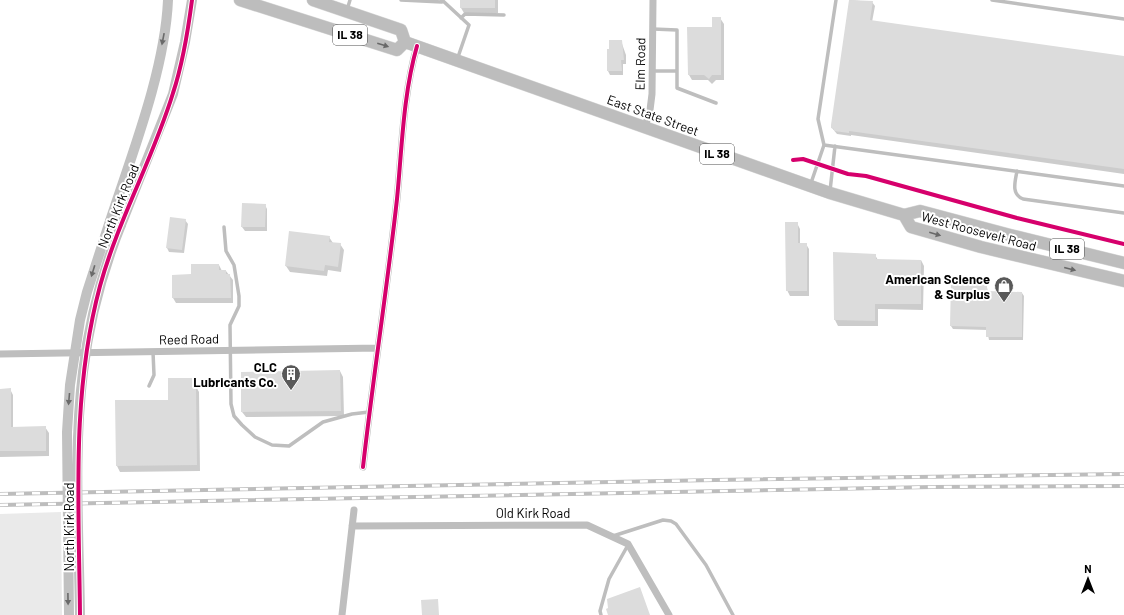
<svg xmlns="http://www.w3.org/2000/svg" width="1124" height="615" font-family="Barlow,sans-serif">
	<rect width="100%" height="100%" fill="#fff"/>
	<path fill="#eaeaea" d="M61,512L62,615H0V514Z"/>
	<path fill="#0003" d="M461,0H498V13H464L461,8Z
		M850,0L872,2L875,6L872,22L1124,57V174L851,135V136L837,134L832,128Z
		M720,18L724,24V80H716L712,84L708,80H692L689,75L713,28Z
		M621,41L626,55V64H623V75H610L608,71V50Z
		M265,205L267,209V231H245L242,227Z
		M185,220L188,224L184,253L169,252L167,248Z
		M797,223L800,229V244H806L809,249V296H790L787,290Z
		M329,237L333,243L340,244L344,250L341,272L328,270L327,276L290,272L286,266Z
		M834,253L875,255L878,260H921L924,266L923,310L878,309V326H838L835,320Z
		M219,265L222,271H226L233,280V303H176L173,298L192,275Z
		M952,282L986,283L988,292L1022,293L1024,296L1023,340H989L987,330L953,329L951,326Z
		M340,371L343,377L344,416L246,417L242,412Z
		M192,379L199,392L200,471L120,472L117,466L116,401L169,400Z
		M10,389L13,395V428L45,427L49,433V456L0,457V390Z"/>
	<path fill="#dcdcdc" d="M460,0H495V8H460Z
		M849,0L873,1L870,20L1124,56V169L849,131V133L834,131V129L831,128V125Z
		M712,17H721V75H712L709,79L704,75H688L687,27H712Z
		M609,40H622L624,60H621L622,71H607V49H609Z
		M242,203L266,204L265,227H241Z
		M170,217L186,219L182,250L166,248Z
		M785,222H798V243H807V291H786Z
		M289,231L330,236L329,242L341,243L338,267L325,265L324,271L285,266Z
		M833,252L876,254V259L921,260V304H875V321L834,320Z
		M191,264H219V270H226V274H230L231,298H172V275L191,274Z
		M951,281L987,282V291L1022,292V337H986V327L950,326Z
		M340,370L341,411L241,412V372Z
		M168,378H192V386H196L197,465L116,466L115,400H168Z
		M11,388V427L46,426V451H0V389Z
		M640,587L650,615H608L606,609L608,608L607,599Z
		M438,599L439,615H422L421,600Z"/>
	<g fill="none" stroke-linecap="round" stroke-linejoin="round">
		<g stroke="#dbdbdb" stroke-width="13">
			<path id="primary" d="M240,0L397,50L405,42
				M313,0L401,30L405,42
				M405,42L830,193L904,215L920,211L1010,235L1124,263
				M904,215L911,227L981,247L1124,281"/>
		</g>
		<path stroke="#bebebe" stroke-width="3.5" d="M401,0L442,2
			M442,0L469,25L458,57
			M992,0L1124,19
			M347,10L350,0
			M461,18L465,14L504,15
			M653,29L677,30V88L716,103
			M653,71H677
			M824,145L1124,186
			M1017,171C1015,182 1011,194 1023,199L1124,213
			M811,183L824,145L818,119L836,0
			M830,191L835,146
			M224,227L226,251L234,265L239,296V306L230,325L231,404L234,416L242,425L255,437L272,445L289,446L323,422L352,414L369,412
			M149,386L154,375L153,352
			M613,536L663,520L671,521L676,524L706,565L733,615
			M601,615L600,611L609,579L628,545"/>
		<path stroke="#bebebe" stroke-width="7" d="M645,127L650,110L652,94L653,0
			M0,354L378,348
			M363,467C373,378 387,289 397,199C402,148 403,95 417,46
			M352,526L587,525L628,544L669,615
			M342,615L354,510"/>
		<path stroke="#c1c1c1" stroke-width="10" d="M110,221C132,154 165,70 168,0
			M121,225L173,94L185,42L192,0"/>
		<use href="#primary" stroke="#bdbdbd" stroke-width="12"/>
		<g stroke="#bdbdbd" stroke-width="4">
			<path id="rail" d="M0,494L715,480L1124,474
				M0,505L932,487L1124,486"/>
		</g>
		<use href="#rail" stroke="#fff" stroke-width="2.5" stroke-dasharray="8" stroke-linecap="butt"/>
		<path stroke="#c1c1c1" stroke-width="10" d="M69,615L67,432L70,385L80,320L87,292L110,221
			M80,615C79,535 73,452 83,372C89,322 102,272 121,225"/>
		<g stroke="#fff" stroke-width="6">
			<path id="cycleway" d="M793,160L803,159L848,174L866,176L1017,218L1124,244
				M363,467C373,378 387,289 397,199C402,148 403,95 417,46
				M80,615C79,505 71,394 100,286C118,220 153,159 173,93C183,63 188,31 192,0"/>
		</g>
		<use href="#cycleway" stroke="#d6006c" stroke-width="4"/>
	</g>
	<defs><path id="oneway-solid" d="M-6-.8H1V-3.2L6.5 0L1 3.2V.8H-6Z"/></defs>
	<g fill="#6a6a6a">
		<use href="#oneway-solid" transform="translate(163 39) rotate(101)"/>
		<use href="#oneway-solid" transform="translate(93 271) rotate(107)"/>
		<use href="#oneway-solid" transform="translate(69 399) rotate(95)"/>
		<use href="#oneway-solid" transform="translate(68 599) rotate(89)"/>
	</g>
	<g fill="#686868">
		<use href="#oneway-solid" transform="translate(383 45) rotate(17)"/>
		<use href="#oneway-solid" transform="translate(935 234) rotate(16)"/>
		<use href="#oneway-solid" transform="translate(1070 269) rotate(14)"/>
	</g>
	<defs>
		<g id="shop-pin" transform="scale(1)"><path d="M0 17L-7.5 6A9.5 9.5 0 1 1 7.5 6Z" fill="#595959" stroke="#fff"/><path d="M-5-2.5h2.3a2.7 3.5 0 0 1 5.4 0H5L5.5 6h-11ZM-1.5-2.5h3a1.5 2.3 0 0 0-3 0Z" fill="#fff"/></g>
		<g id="building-pin" transform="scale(1)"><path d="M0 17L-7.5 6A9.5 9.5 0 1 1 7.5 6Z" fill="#595959" stroke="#fff"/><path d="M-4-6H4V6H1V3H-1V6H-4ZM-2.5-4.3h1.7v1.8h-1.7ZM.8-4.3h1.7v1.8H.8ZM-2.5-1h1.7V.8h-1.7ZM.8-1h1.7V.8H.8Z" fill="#fff"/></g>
	</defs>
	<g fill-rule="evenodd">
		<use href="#shop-pin" x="1004" y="286"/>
		<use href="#building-pin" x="291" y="374"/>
	</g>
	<g text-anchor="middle" stroke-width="4" stroke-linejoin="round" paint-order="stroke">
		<g fill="#fff" stroke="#4c4c4c" stroke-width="1">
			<rect x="333" y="25" width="34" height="20" rx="3"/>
			<rect x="700" y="144" width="34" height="20" rx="3"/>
			<rect x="1050" y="239" width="34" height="20" rx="3"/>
		</g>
		<g font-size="12" font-weight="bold" fill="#000">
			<text x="350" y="39">IL 38</text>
			<text x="717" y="158">IL 38</text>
			<text x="1067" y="253">IL 38</text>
		</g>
		<g font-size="13" fill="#000" stroke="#fff">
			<text transform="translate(640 64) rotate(-89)" y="5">Elm Road</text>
			<text transform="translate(653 115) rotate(20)" y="5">East State Street</text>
			<text transform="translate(118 206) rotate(-68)" y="5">North Kirk Road</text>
			<text transform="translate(979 231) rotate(15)" y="5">West Roosevelt Road</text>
			<text transform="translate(189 339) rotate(-1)" y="5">Reed Road</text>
			<text x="533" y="518">Old Kirk Road</text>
			<text transform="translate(69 527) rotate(-90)" y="5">North Kirk Road</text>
		</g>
		<g font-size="13" font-weight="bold" fill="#000" stroke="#fff" text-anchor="end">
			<text x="990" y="284">American Science<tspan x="990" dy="15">&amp; Surplus</tspan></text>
			<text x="277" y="372">CLC<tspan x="277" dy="15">Lubricants Co.</tspan></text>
		</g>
	</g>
	<g transform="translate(1088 579)" stroke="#ffffff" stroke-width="3" paint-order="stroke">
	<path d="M0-3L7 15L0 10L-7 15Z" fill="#000000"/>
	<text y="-6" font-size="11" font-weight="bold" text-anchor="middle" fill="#000000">N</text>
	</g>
</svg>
